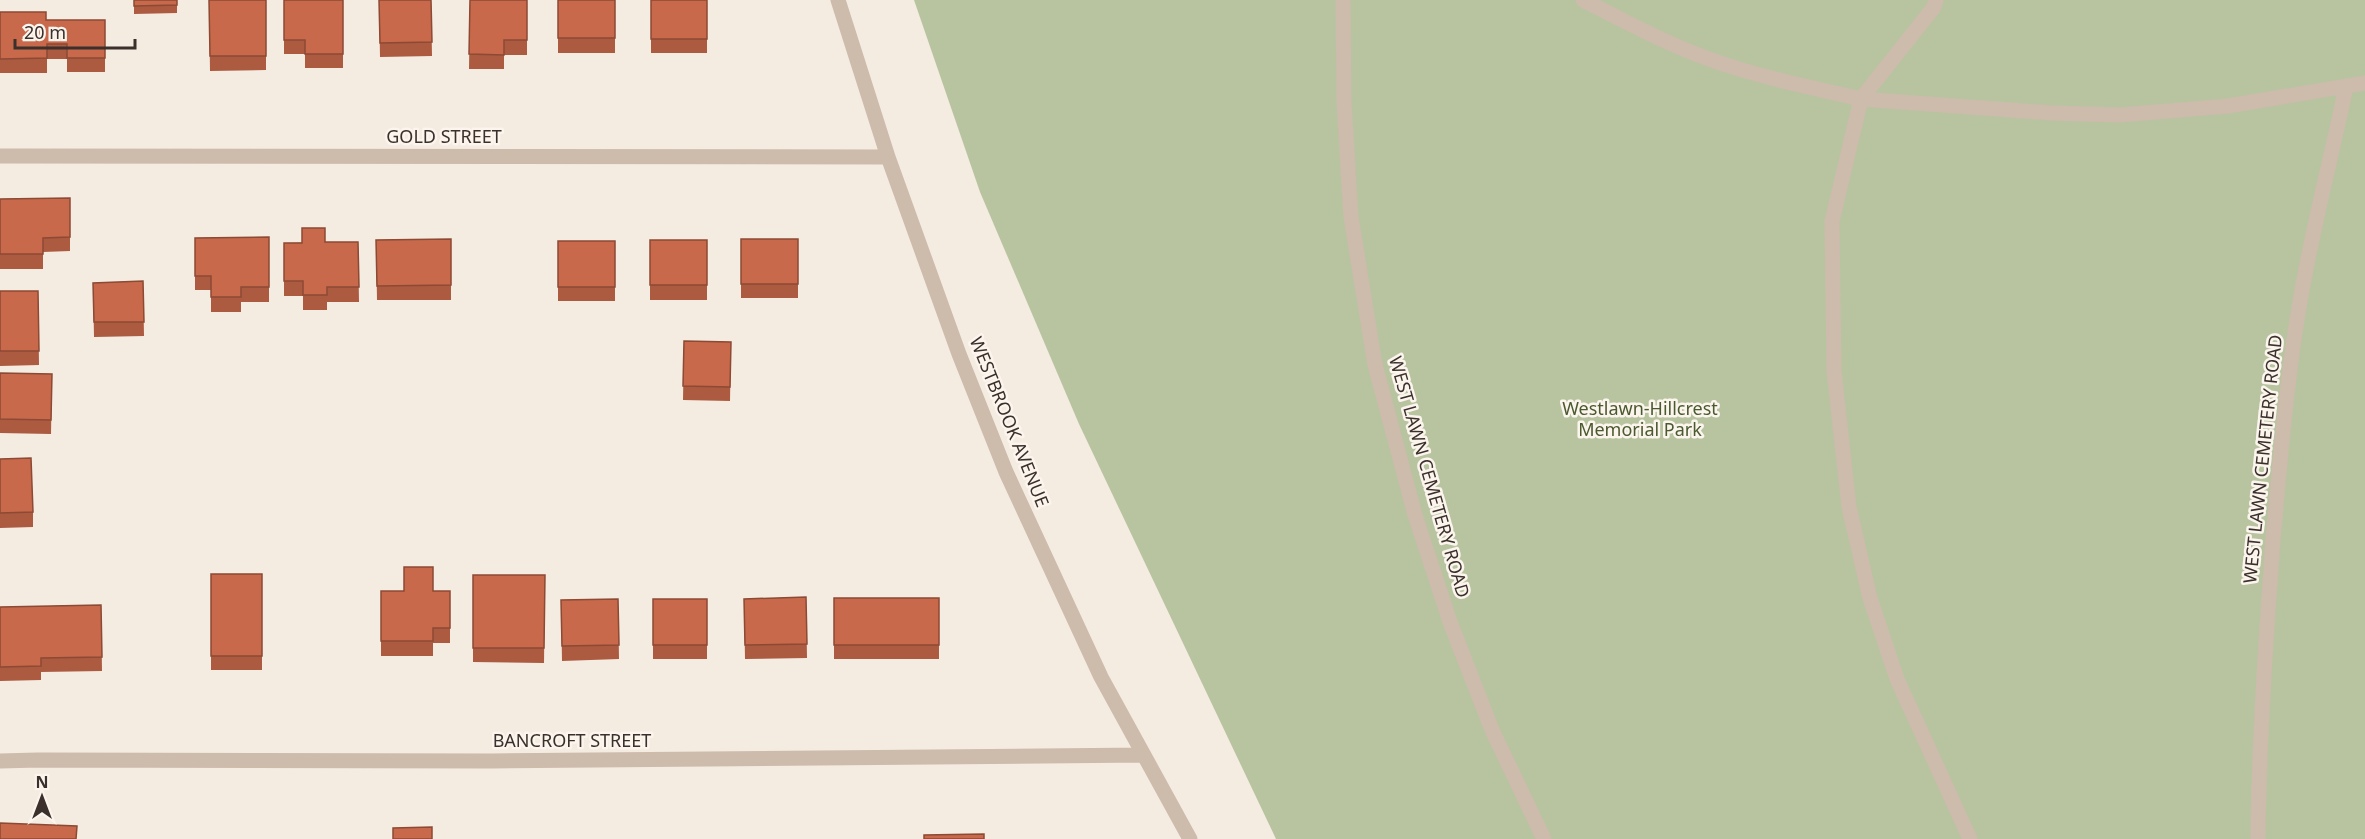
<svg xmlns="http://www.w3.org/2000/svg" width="2365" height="839" font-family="'Noto Sans',sans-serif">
	<rect width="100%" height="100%" fill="#f4ebe1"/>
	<path fill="#b8c4a0" d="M914,0H2365V839H1276L1079,424L980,192Z"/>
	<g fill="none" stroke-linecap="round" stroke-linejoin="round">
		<path stroke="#cdbbac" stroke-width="15" d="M1343,0L1344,103L1351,217L1375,365L1415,515L1450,622L1492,730L1544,839
			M1583,0C1624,21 1665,43 1709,59C1758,77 1810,87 1861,99L1934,7L1936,0
			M1970,839L1897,679L1870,598L1849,507L1834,371L1832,221L1861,99L2052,113L2120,115L2228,106L2365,83
			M2258,839C2259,739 2266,639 2273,540C2281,451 2288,361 2305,274C2317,211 2333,149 2346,87"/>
		<path stroke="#cdbbac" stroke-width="15" d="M838,0L888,157L959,354L1006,472L1101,677L1190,839
			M0,156L888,157
			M0,761L38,760L492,761L1144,755"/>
	</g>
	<path fill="#ac5a40" d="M134,0H177V13L134,14Z
		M209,0H266V70L210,71Z
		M284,0H343V68H305V54H284Z
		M379,0H431L432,56L380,57Z
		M470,0H527V55H504V69H469Z
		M558,0H615V53H558Z
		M651,0H707V53H651Z
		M0,12L46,20H105V72H67V59H47V73H0Z
		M70,198V251L43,252V269H0V199Z
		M269,237V302H241V312H211V290H195V238Z
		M451,239V300H377L376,240Z
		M741,239H798V298H741Z
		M650,240H707V300H650Z
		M558,241H615V301H558Z
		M325,242H358L359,302H327V310H303V296H284V243Z
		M143,281L144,336L94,337L93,283Z
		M0,291H38L39,365L0,366Z
		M684,341L731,342L730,401L683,400Z
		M0,373L52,374L51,434L0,433Z
		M0,459L33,512V527L0,528Z
		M211,574H262V670H211Z
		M473,575H545L544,663L473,662Z
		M381,591H450V643H433V656H381Z
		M806,597L807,658L745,659L744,599Z
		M834,598H939V659H834Z
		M618,599L619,659L562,661L561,600Z
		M653,599H707V659H653Z
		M101,605L102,671L41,672V680L0,681V607Z"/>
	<path fill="#c8694b" stroke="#8c4a34" stroke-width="1.5" d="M134,0H177V5L134,6Z
		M209,0H266V56H210Z
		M284,0H343V54H305V40H284Z
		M379,0H431L432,42L380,43Z
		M470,0H527V40H504V55L469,54Z
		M558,0H615V38H558Z
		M651,0H707V39H651Z
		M0,12H46V20H105V58H67V44H47V58L0,59Z
		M70,198V237L43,238V254H0V199Z
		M302,228H325V242H358L359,287H327V295H303V281H284V243H302Z
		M269,237V287H241V297H211V276H195V238Z
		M451,239V285L377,286L376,240Z
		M741,239H798V284H741Z
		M650,240H707V285H650Z
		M558,241H615V287H558Z
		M143,281L144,322H94L93,283Z
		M0,291H38L39,351H0Z
		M684,341L731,342L730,387L683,386Z
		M0,373L52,374L51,420L0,419Z
		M31,458L33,512L0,513V459Z
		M404,567H433V591H450V628H433V641H381V591H404Z
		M211,574H262V656H211Z
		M473,575H545L544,648H473Z
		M806,597L807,644L745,645L744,599Z
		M834,598H939V645H834Z
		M618,599L619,645L562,646L561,600Z
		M653,599H707V645H653Z
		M101,605L102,657L41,658V666L0,667V607Z
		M0,823L77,826L76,839H0Z
		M432,827V839H393V828Z
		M984,834V839H924V835Z"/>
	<g text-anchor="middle" stroke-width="5" stroke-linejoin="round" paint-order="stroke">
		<g font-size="18" fill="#3b302b" stroke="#fbf5ee">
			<text x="444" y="143">GOLD STREET</text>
			<text transform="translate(1009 422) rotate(68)" y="6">WESTBROOK AVENUE</text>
			<text transform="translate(2263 459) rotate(-84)" y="6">WEST LAWN CEMETERY ROAD</text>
			<text transform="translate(1429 477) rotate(74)" y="6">WEST LAWN CEMETERY ROAD</text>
			<text x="572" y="747">BANCROFT STREET</text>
		</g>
		<g font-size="18" fill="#4a5a2e" stroke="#fbf5ee">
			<text x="1640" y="415">Westlawn-Hillcrest<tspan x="1640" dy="21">Memorial Park</tspan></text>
		</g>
	</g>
	<g transform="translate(42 797)" stroke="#fbf5ee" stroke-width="4.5" paint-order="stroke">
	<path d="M0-4.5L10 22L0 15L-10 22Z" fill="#3b302b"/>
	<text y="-9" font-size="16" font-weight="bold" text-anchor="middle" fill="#3b302b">N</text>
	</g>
	<path d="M15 39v9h120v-9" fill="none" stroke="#3b302b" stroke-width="3"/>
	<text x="24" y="39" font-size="18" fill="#3b302b" stroke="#fbf5ee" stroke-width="4.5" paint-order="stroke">20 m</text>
</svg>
